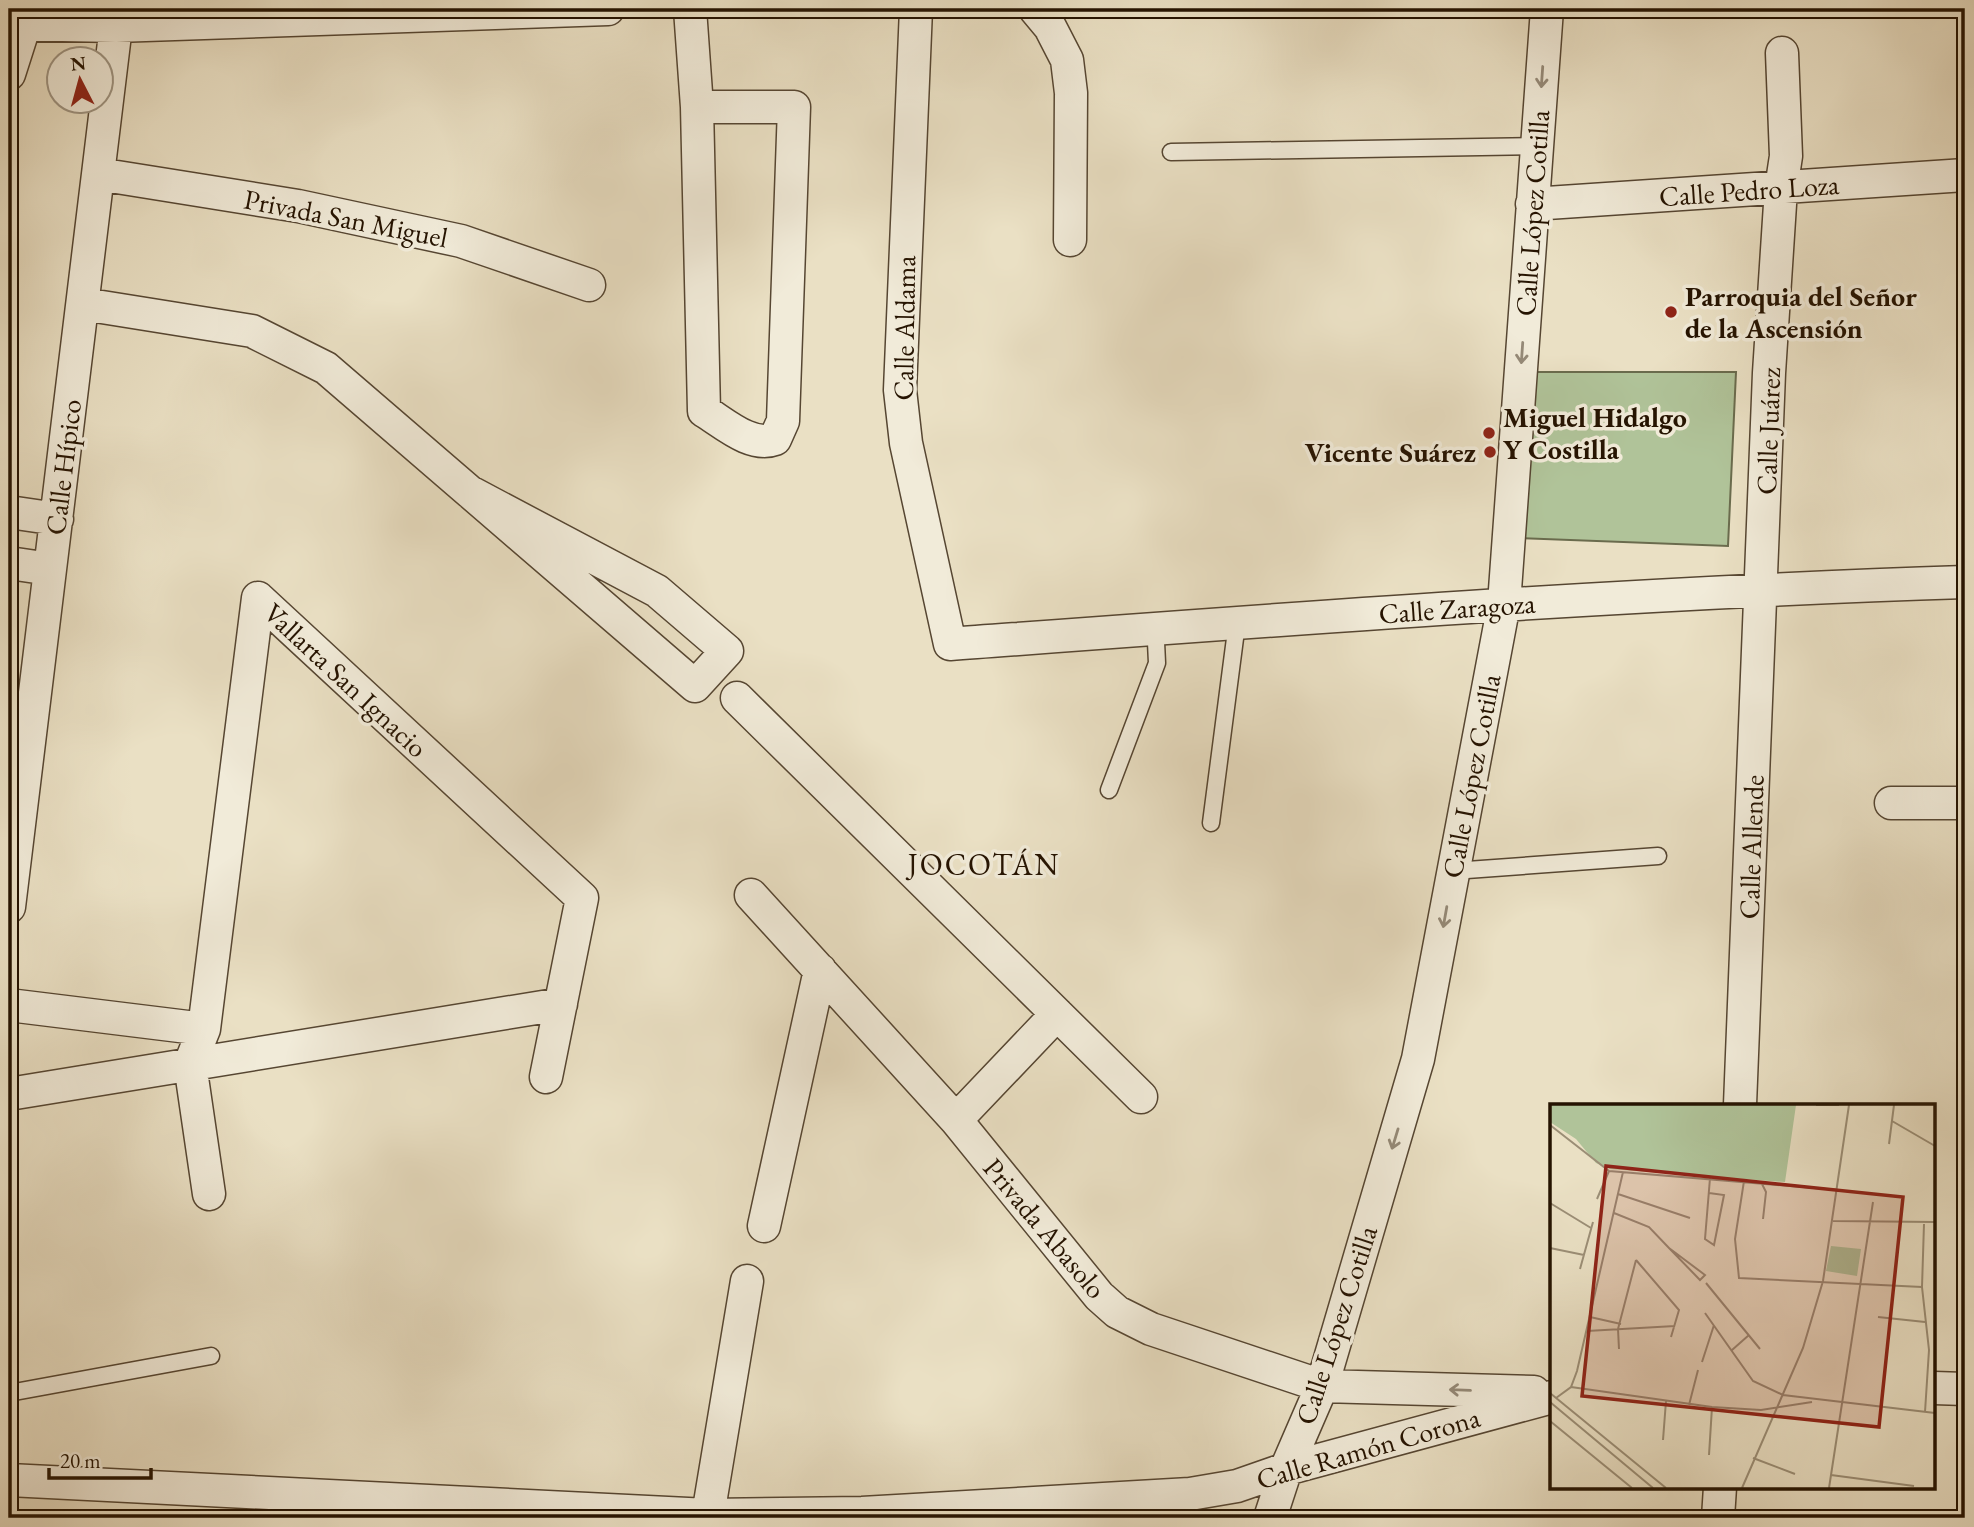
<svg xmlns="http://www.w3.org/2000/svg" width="1974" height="1527" font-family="'EB Garamond',serif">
	<rect width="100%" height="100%" fill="#eae0c4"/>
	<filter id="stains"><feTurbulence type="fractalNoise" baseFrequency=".00286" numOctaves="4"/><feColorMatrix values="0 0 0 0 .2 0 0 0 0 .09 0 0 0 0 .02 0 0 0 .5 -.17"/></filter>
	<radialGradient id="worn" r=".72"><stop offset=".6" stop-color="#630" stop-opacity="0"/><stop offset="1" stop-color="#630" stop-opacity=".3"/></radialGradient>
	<path fill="#b0c399" stroke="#6a6b4d" stroke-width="2" d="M1535,372H1736L1728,546L1519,538Z"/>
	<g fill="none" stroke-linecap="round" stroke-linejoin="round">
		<g stroke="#564632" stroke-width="19">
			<path id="service" d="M1171,152L1537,146
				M1109,790L1157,663L1156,642
				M1211,823L1237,623
				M1453,871L1658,856
				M9,1393L211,1356"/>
		</g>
		<g stroke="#564632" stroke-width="35">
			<path id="minor" d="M690,9L697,107L704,411C724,423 751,448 775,439L783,421L794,107H697
				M916,9L900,390L906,443L950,644C1288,619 1626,593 1965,582
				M1035,9L1050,27L1067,60L1071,93L1070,240
				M9,24L116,26L608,9
				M9,74L24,27
				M98,174L298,206L461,241L589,285
				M1532,204L1965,175
				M83,304L252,331L326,368L695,686L727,651L657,591L470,492
				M9,512L57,519
				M9,563L50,569
				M258,598L582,898L546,1077
				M737,698L1141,1097
				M1891,803H1965
				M751,895L956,1120L1099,1296L1117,1312L1151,1329L1322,1386L1534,1392
				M9,907L116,26
				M9,1005L204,1029
				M9,1094L561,1004
				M1740,1105L1769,373L1781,189L1786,156L1782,53
				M956,1120L1057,1014
				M209,1194L190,1064L204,1029L258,598
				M764,1226L820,970
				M1934,1388L1965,1389
				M9,1480L708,1515L862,1513L1190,1494L1237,1486L1286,1469L1552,1397
				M708,1515L747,1281
				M1270,1518L1286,1469L1322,1386L1418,1059L1504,604L1547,9
				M1718,1518L1720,1487"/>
		</g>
		<use href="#service" stroke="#f1ebd9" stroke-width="16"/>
		<use href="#minor" stroke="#f1ebd9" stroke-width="32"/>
	</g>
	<defs><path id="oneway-shaft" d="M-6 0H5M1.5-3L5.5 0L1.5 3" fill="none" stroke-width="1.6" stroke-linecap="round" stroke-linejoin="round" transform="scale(1.75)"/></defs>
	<g stroke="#958a78">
		<use href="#oneway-shaft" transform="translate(1542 77) rotate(94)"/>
		<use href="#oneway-shaft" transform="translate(1522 353) rotate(94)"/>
		<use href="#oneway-shaft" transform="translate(1445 917) rotate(100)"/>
		<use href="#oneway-shaft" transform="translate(1395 1139) rotate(107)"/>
		<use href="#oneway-shaft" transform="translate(1460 1390) rotate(-178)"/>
	</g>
	<g fill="#8f2418" stroke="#f1ebd9" stroke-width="2.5">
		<circle cx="1671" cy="312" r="7"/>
		<circle cx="1489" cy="433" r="7"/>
		<circle cx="1490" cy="452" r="7"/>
	</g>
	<g text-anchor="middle" stroke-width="7" stroke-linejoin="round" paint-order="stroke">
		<g font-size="28" fill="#251301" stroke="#f1ebd9">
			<text transform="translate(1749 190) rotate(-4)" y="10">Calle Pedro Loza</text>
			<text transform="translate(1532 213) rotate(-86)" y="10">Calle López Cotilla</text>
			<text transform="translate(346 218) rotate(11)" y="10">Privada San Miguel</text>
			<text transform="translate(904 328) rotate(-89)" y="10">Calle Aldama</text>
			<text transform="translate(1768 431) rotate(-88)" y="10">Calle Juárez</text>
			<text transform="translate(63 467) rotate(-83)" y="10">Calle Hípico</text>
			<text transform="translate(1457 608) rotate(-4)" y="10">Calle Zaragoza</text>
			<text transform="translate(346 680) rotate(43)" y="10">Vallarta San Ignacio</text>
			<text transform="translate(1471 776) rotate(-79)" y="10">Calle López Cotilla</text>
			<text transform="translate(1751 847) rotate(-88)" y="10">Calle Allende</text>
			<text transform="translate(1045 1228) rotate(50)" y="10">Privada Abasolo</text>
			<text transform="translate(1336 1325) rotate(-72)" y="10">Calle López Cotilla</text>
			<text transform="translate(1368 1448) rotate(-16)" y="10">Calle Ramón Corona</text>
		</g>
		<g font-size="28" font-weight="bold" fill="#251301" stroke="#f1ebd9" text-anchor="start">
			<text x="1685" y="306">Parroquia del Señor<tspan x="1685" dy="32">de la Ascensión</tspan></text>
			<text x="1503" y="427">Miguel Hidalgo<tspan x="1503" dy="32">Y Costilla</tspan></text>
			<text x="1476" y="462" text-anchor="end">Vicente Suárez</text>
		</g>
		<g font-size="30" letter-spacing="2" fill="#251301" stroke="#f1ebd9">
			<text x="984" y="875">JOCOTÁN</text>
		</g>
	</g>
	<g transform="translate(1550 1104)">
		<rect width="385" height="385" fill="#eae0c4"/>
		<path d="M0,1H246L235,78L60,65L46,59L26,35L0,18ZM281,142L311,145L307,172L276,167Z" fill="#b0c399"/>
		<path fill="none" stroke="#9b8e76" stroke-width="2" d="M266,1H289M342,17L385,42M0,21L59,67L289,86M339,40L344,1M385,50V75M194,77L185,135L189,174L372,183M211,78L216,88L213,115M159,89L174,91L164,141L155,135L160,74M68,90L140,114M47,95L59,67M0,99L41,124M64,109L99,123L119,144L150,176L155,171L119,144M283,117L385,118M374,120L372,183L379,246L375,308M0,144L34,151M86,156L129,206L121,233M30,165L43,118M156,179L210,245M155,209L203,277L233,291L385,309M40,213L71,220M328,213L375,218M37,227L125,222M69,245L68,225L86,156M182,246L199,231M152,258L164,221M21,283L162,303L211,306L262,298M0,289L116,384M6,294L21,283L27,267L73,68M0,298L103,384M139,301L148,266M0,317L82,384M113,336L116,297M159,351L162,303M203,354L245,370M281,371L364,382M192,384L253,244L273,177L299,1M279,384L323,98"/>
		<path fill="#8f2418" fill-opacity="0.15" stroke="#8f2418" stroke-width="3.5" d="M56,62L353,93L329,323L32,292Z"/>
		<rect width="385" height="385" fill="none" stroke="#251301" stroke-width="3.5"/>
	</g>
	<rect width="1974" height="1527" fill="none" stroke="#eae0c4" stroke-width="35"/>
	<rect x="10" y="10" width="1953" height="1506" fill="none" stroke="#251301" stroke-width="3.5"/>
	<rect x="18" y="18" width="1939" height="1492" fill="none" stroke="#251301" stroke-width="2"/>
	<g transform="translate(80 80) rotate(354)"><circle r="33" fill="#f1ebd9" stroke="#9f9583" stroke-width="2"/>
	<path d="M0-5L12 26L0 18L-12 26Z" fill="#8f2418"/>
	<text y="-10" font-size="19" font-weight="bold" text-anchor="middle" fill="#251301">N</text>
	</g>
	<path d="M49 1468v10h102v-10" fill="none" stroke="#251301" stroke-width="3.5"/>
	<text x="60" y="1468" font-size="21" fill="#251301" stroke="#f1ebd9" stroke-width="5" paint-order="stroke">20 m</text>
	<rect width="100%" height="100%" filter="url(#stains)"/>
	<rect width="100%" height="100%" fill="url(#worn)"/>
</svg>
